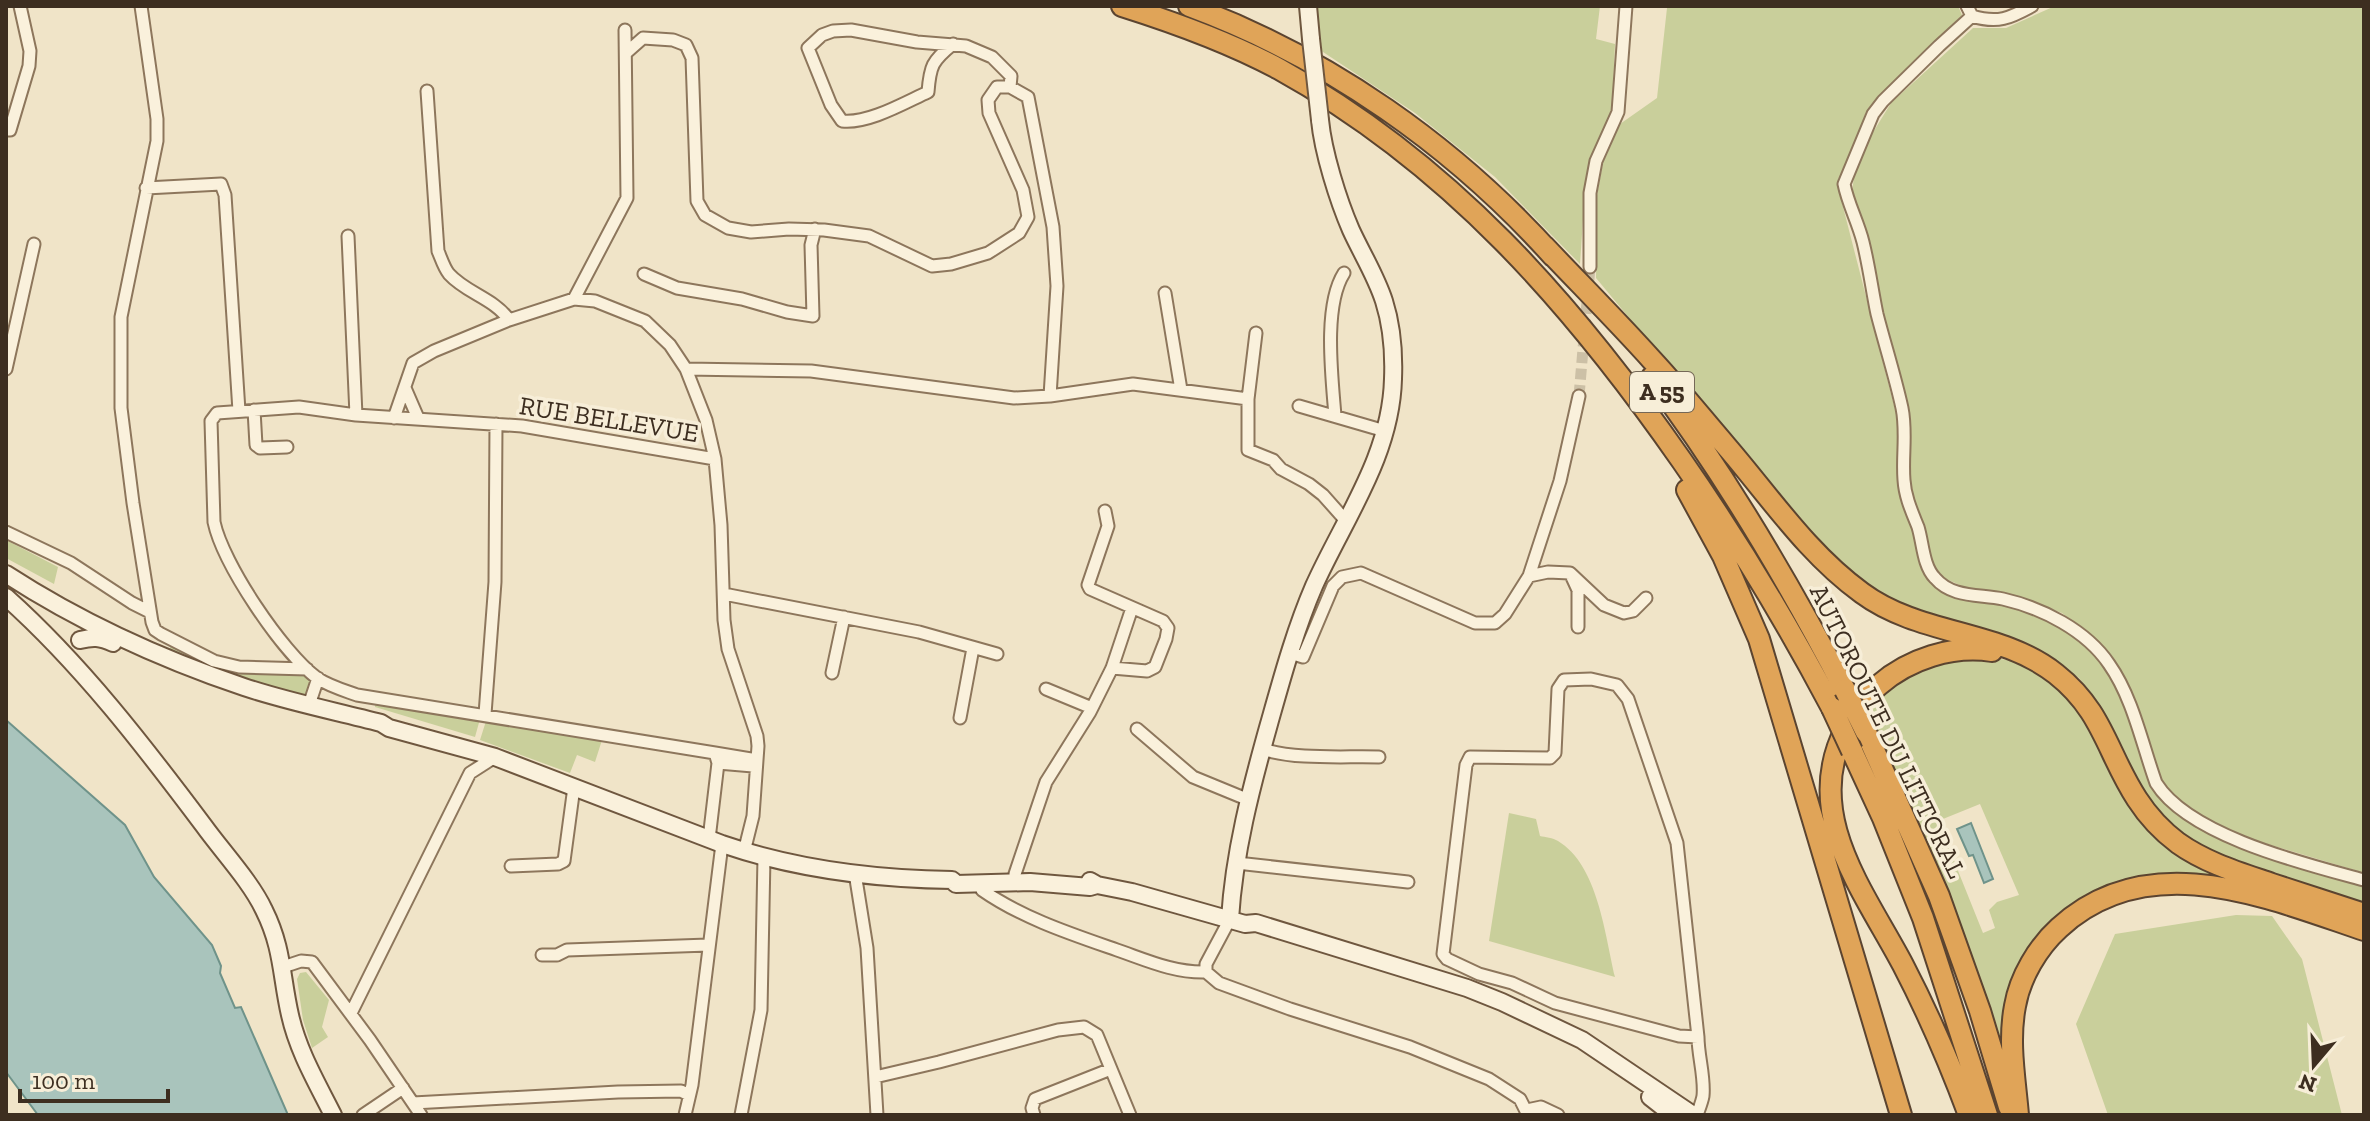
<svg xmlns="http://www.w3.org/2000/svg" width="2370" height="1121" font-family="'Zilla Slab',serif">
	<rect width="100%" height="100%" fill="#f0e4c8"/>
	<path fill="#c9cf9b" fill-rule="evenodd" d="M1317,6H1600L1596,39L1615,44L1612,110L1586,175L1580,264L1495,177L1415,113L1320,50Z
		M1665,6H1958L1962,15L1866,112L1851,156L1838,179L1841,199L1898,421L1901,494L1924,568L1935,586L1946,593L1999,602L2035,613L2072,634L2102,662L2117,686L2153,786L2164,801L2181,816L2243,847L2291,865L2364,886V905L2229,860L2188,840L2161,816L2139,784L2097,701L2079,678L2055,662L1930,620L1858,583L1807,532L1596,278L1597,195L1603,163L1620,124L1657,98L1667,8Z
		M2055,6H2364V873L2251,839L2188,810L2169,795L2157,775L2120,668L2102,644L2062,613L2011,594L1964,587L1935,574L1910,494L1907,415L1860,216L1852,193L1854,176L1864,147L1891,103L1973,28H2006Z
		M6,540L58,567L54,584L6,558Z
		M170,647L226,670L299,673L309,676L312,682L306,699L224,677L169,653Z
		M1985,656L2012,661L2038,672L2060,688L2081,710L2128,797L2245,881L2178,876L2054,923L2004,1046H2002L1947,886L1867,707L1882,690L1927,664ZM1980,804L2019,895L1997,902L1989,910L1995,928L1983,933L1938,821Z
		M375,703L480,719L475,737L375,707Z
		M486,721L602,740L595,762L577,755L570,773L480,740Z
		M1509,813L1536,819L1540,836C1545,837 1553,838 1558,841C1598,865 1605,935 1615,977L1489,941Z
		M2236,915L2272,916L2302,959L2342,1115H2108L2076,1024L2115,934Z
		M306,972L329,1000L322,1027L328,1037L312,1048L303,1020L297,979L300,973Z"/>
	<path fill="#a9c4bc" stroke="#6f938a" stroke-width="2" d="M6,720L125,825L154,877L212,945L221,966L220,973L235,1008L241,1007L288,1115H38L6,1072Z
		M1971,823L1993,879L1984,883L1973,855L1969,856L1957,829Z"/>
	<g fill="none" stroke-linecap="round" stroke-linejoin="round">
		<path stroke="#ccc0a6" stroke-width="11" stroke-dasharray="11 5.5" stroke-linecap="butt" d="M1579,396L1590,267"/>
		<g stroke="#8d765c" stroke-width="15">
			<path id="street" d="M141,6L157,119V141L121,317V408L133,503L152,622L155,630L161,634L214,661L239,667L307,669
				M1967,6L1972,16L1939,46L1883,101L1873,114L1844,184C1848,204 1858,222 1863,242C1869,266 1872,290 1877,314C1885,345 1895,376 1902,408C1907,432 1902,456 1904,480C1905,497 1912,512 1918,527C1923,543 1923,566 1935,578C1952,598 1979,594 2003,599C2042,608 2086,630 2109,664C2133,698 2142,744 2156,783C2189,836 2305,864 2364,880
				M1972,16C1998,24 2010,18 2032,6
				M953,44C932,61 930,66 928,92C904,103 868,124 842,121L831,105L808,48L822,35L833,31L851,30L917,42L966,46L992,57L1011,76L1010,87
				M626,53L643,38L673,40L686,45L692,58L697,201L705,215L728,228L751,232L789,229L824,230L869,236L932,266L951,264L988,253L1019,233L1028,217L1023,190L989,113L988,100L997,87H1010L1028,97L1053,227L1057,286L1050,396
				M427,91L438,251C441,258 444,268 449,274C466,293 495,299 509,320
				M6,130H10L29,66L30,51L20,6
				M146,188L221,184L225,195L239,411
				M348,236L356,415
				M1590,267V193L1596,161L1618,112L1626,6
				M644,274L677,288L742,299L787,312L813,316L811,245L815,229
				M1165,293L1181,390
				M574,299L627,198L625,30
				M1256,333L1248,399V450L1273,460L1281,469L1309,484L1323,495L1347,522
				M6,369L34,244
				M686,369L811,371L1014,398L1050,396L1133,384L1248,399
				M405,388L418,418
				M1299,406L1385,431
				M254,410L256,445L260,448L287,447
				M1335,416C1332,377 1323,306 1344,273
				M394,418L413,363L434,351L509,320L574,299L595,301L645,321L670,345L686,369L706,420L715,459L721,525L724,620L728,649L757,736L758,746L753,816L744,852
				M1105,511L1108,526L1088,585L1090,589L1163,621L1168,628L1166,639L1155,667L1147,671L1112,668
				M6,532L71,563L132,603L150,612
				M1529,576L1548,572L1570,573L1604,605L1624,613L1633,611L1646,598
				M1572,577L1578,590V627
				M724,594L919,632L997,654
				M1290,653L1303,657L1333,586L1342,577L1361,573L1475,623H1495L1505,614L1529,576L1560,481L1579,396
				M832,673L844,617
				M1046,689L1092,708
				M309,705L318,678
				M485,714L495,582L496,424
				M960,718L973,648
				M1137,729L1193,777L1249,800
				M1262,749C1296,760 1343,756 1379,757
				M715,753L757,760
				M718,763L753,766
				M709,839L718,763L715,753L357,695C343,690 329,686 317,678C282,652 223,564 214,522L211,421L217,413L299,407L356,415L522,426L715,459
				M1237,863L1408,882
				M511,866L558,864L564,861L574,787
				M855,873L867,948L877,1115
				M1015,874L1046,782L1090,712L1112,668L1132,608
				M981,883L982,890C1022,918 1071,934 1117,950C1146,960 1174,973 1206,972
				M542,955H557L567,950L708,945
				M283,967L301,961L312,962L370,1040L421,1115
				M1206,972L1219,983L1290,1009L1410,1047L1489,1079L1520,1099L1528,1115
				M1206,972V964L1230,919
				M351,1013L470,773L495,757
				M875,1077L939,1062L1058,1030L1084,1027L1097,1035L1130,1115
				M413,1103L618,1092L681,1091L689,1095
				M1527,1110L1541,1107L1558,1115
				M363,1115L403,1088
				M685,1115L692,1085L722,844
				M741,1115L761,1010L764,857
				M1034,1115L1032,1108L1035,1099L1111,1069
				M1697,1115C1699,1109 1702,1102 1703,1096C1705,1077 1698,1056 1698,1037L1677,843L1628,699L1617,685L1591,679L1564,680L1558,689L1555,753L1550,758L1470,757L1466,765L1443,954L1447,959L1479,974L1512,983L1555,1003L1679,1036L1698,1037"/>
		</g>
		<g stroke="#6f573f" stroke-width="20">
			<path id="secondary" d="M1308,6L1311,39
				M6,574C80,622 161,659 244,687C289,702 335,711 381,723L389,728L495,757L722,844C795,869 875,879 952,880L956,884L1030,882L1090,887L1097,885
				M6,597C81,664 144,746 204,826C222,851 251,882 264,910C283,948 281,976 290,1015C298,1051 317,1083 333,1115
				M80,640C93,637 100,637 113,643
				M1090,881L1097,885L1132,892L1245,924L1256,923L1467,988L1502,1002L1582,1040L1693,1115
				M1230,919C1234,853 1251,788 1269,724C1282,678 1295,630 1314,586C1344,519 1391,456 1393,379C1394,354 1392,326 1384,301C1376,276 1362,254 1351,230C1338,200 1323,152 1320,120
				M1650,1097L1673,1115"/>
		</g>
		<g stroke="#5b4430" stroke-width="24">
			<path id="highway" d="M1122,6C1176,23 1229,42 1279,69C1449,163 1572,303 1682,461C1737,540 1787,623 1832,708
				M1189,6C1329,58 1454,146 1553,256
				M1544,246C1580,284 1617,321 1652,360C1678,388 1702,418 1727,447C1770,497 1808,554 1862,593C1920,636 2001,630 2056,674C2103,711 2107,753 2137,799C2148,816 2162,831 2178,843C2206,863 2240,873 2272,884C2303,894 2333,904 2364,914
				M1652,377C1726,475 1788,581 1845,690
				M1687,490L1723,556L1759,639L1901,1115
				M1866,732L1939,896L1980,1011L2009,1107
				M1852,751L1883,818L1923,918L1987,1115
				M1969,1115C1950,1064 1928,1013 1903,965C1864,891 1801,814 1846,728C1854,712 1864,697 1879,685C1909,659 1952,645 1992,651
				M2018,1115C2015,1079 2008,1042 2015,1006C2020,977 2038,947 2059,928C2148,846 2266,897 2364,930"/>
		</g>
		<use href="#street" stroke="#faf1dc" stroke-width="11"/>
		<use href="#secondary" stroke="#faf1dc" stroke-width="16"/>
		<use href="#highway" stroke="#e0a458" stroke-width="20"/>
		<g stroke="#6f573f" stroke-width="20" stroke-linecap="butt">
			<path id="secondary-bridge" d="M1311,39L1320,120"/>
		</g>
		<g stroke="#5b4430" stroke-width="24" stroke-linecap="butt">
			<path id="highway-bridge" d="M1845,690L1866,732
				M1832,708L1852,751"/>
		</g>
		<use href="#secondary-bridge" stroke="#faf1dc" stroke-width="16"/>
		<use href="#highway-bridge" stroke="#e0a458" stroke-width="20"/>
	</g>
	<g text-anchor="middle" stroke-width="7" stroke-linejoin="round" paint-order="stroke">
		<rect fill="#f7eed8" stroke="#756857" stroke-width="2" x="1630" y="372" width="64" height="40" rx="6"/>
		<g font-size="24" font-weight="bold" fill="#3d2e20">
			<text x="1662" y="400">A 55</text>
		</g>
		<g font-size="26" fill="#3d2e20" stroke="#f7eed8">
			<text transform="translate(609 419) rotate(9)" y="9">RUE BELLEVUE</text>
			<text transform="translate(1888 731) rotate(64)" y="9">AUTOROUTE DU LITTORAL</text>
		</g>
	</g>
	<rect width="2370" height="1121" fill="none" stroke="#3d2e20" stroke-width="16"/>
	<g transform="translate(2314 1065) rotate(199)" stroke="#f7eed8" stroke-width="6" paint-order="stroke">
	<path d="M0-6L14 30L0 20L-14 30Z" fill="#3d2e20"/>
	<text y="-12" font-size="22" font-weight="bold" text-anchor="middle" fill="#3d2e20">N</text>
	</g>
	<path d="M20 1089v12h148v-12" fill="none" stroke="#3d2e20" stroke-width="4"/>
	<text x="32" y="1089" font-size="24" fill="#3d2e20" stroke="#f7eed8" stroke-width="6" paint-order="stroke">100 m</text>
</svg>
